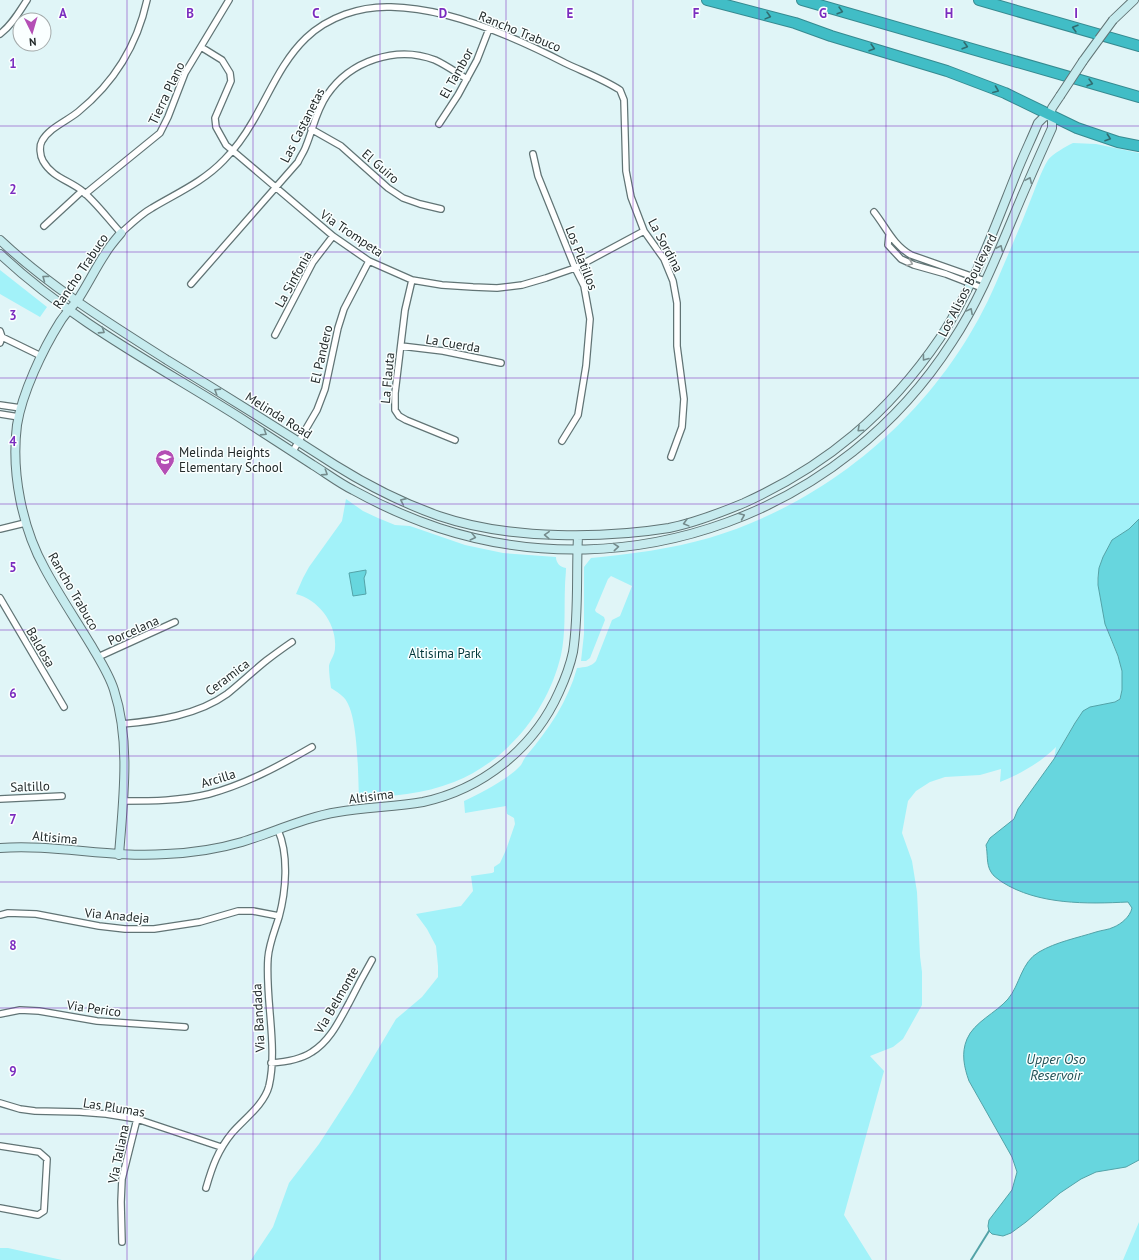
<svg xmlns="http://www.w3.org/2000/svg" width="1139" height="1260" font-family="'PT Sans',sans-serif">
	<rect width="100%" height="100%" fill="#e0f5f7"/>
	<path fill="#a2f2f9" d="M1073,143L1096,144L1139,153V519C1131,532 1115,534 1108,547C1102,558 1096,573 1098,585C1099,592 1101,599 1103,606C1104,617 1106,628 1110,638C1118,657 1128,676 1120,697C1117,706 1093,706 1084,711C1079,713 1059,751 1054,759L1056,747C1040,763 1020,774 1000,782L1001,769L980,775L945,777L930,782L916,791L908,801L902,833L912,861L917,892L920,956L922,972V1005L903,1039L893,1047L870,1056L884,1071L844,1215L872,1260H251L273,1227L289,1183L319,1144L352,1093L396,1019L422,997L438,977V966L436,946L427,929L416,914L461,906L473,891L471,876L492,873L494,872V867L500,863L506,850L515,824L514,818L507,814L506,806L465,813L464,801C480,793 509,779 521,765C523,762 524,758 527,755C549,729 568,701 577,668C585,667 591,667 596,661L612,620L620,616L632,586L611,576L608,579L595,610L596,612L604,617L605,620L590,658L586,661H581L584,634V567L591,558C631,554 671,549 709,538C836,500 944,404 996,283C1007,257 1019,230 1029,204C1035,190 1040,173 1048,160C1052,154 1067,146 1073,143Z
		M0,270L47,307L40,317L0,294Z
		M346,499L363,511L378,518L395,525L410,526L465,545L503,553L556,557C556,563 560,567 566,568C566,574 565,580 565,586C564,609 566,632 561,655C548,711 507,761 454,782C424,794 390,797 359,797C358,774 358,721 347,702C344,696 337,692 331,688C330,681 329,673 329,666C330,660 335,655 335,648C337,624 319,600 296,594L303,578L309,567L342,521Z
		M1139,1222V1260H1123Z
		M0,1248H8L62,1260H0Z"/>
	<path fill="#67d6de" stroke="#53a3a8" d="M1139,519V1160L1126,1167L1096,1172L1081,1179L1060,1193L1026,1222L1011,1233L1003,1236L992,1234L989,1231L988,1226L989,1220L1012,1190L1017,1172L1012,1157L969,1081C964,1067 961,1053 967,1039C974,1022 996,1013 1008,999C1020,985 1021,962 1039,952C1056,942 1077,938 1096,932C1102,930 1108,930 1114,927C1121,924 1130,917 1132,908L1128,902C1087,904 1038,905 1002,882C998,879 993,876 991,872C986,864 988,854 986,845L990,838L1014,819L1018,809L1054,759L1075,723L1083,711L1090,707L1115,702L1120,699L1122,690V671L1118,656L1105,624L1098,585V578L1099,568L1103,557L1112,540L1129,529Z
		M366,570V573L364,578L366,594L353,596L349,573Z"/>
	<g fill="none" stroke-linecap="round" stroke-linejoin="round">
		<path stroke="#53a3a8" stroke-width="2" d="M971,1260L989,1231"/>
		<g stroke="#617475" stroke-width="8">
			<path id="street" d="M147,0C137,46 115,82 78,112C67,121 49,128 42,141C39,146 40,156 43,161C52,177 68,180 81,190C96,202 108,219 121,233C131,224 141,214 152,208C177,193 203,182 224,160C235,149 245,135 253,121C270,92 282,61 306,38C328,17 360,6 391,7C448,8 515,37 565,63C584,72 603,79 620,90L624,100L626,171L631,197L644,231L664,259L673,281L677,303V346L684,399L682,427L671,457
				M0,34C12,25 19,12 27,0
				M201,47L222,60L230,73L231,81L215,118L216,127L226,145L333,236L369,261L412,280L442,285L473,287L497,288L522,285L546,278L575,268L644,231
				M439,124L458,95L477,60L489,29
				M311,129L341,146L388,188L403,198L420,204L441,209
				M533,154L538,176L575,268L584,286L590,319L586,366L578,415L562,441
				M85,194L160,133L168,117L185,73L229,0
				M874,212C886,227 893,245 911,255L985,281
				M44,226L82,191
				M889,235L888,245L901,259L914,265L946,274L982,288
				M412,280L405,310L395,393V410L399,416L406,420L455,440
				M191,284L298,162C300,157 304,152 306,146C313,129 316,111 327,95C350,61 396,45 435,60C446,65 457,73 467,79
				M0,331L2,337L0,343
				M275,335L313,262L333,236
				M2,337L41,356
				M401,346L443,351L501,363
				M0,405L21,408
				M0,414L19,417
				M293,451L317,410L325,389L338,328L344,309L369,261
				M0,529L25,523
				M0,598L64,707
				M98,657L175,622
				M122,724C157,721 198,715 227,694C241,683 253,671 267,660C275,654 283,648 292,642
				M0,799L62,796
				M123,801C151,801 181,801 209,794C246,784 279,766 312,747
				M0,915L8,913L36,914L99,926L125,929H154L200,922L238,911H253L279,916
				M0,1014L20,1010L39,1011L97,1021L185,1027
				M271,1063C286,1062 300,1060 312,1052C330,1041 339,1021 349,1003C356,989 364,974 372,960
				M0,1103L20,1109L35,1111L80,1112L106,1114L137,1119L221,1147
				M0,1146L39,1152L47,1159L44,1211L38,1215L0,1208
				M206,1188C212,1167 218,1150 232,1133C244,1119 264,1105 269,1086C278,1047 265,999 268,958C269,944 275,930 279,917C286,891 289,855 278,830
				M122,1242L121,1202L122,1179L137,1119"/>
		</g>
		<g stroke="#617475" stroke-width="10">
			<path id="secondary" d="M1113,20L1134,0
				M1083,61L1099,39
				M0,240C50,287 109,323 167,360C223,394 279,429 335,465C367,485 402,503 439,516C477,529 518,534 558,535C595,536 632,534 669,528C694,523 720,513 744,503C826,466 889,413 940,338C973,288 994,229 1016,174C1023,156 1031,140 1038,123L1044,117L1050,115
				M0,254C70,320 158,366 239,417C264,433 288,449 313,465C326,473 339,483 353,490C380,505 409,518 439,528C632,591 843,512 952,342C978,303 996,258 1014,215C1026,186 1039,157 1052,128V120L1050,115L1052,108L1060,96
				M0,848C55,844 110,858 166,854C191,853 218,849 242,842C274,832 306,817 338,812C366,807 395,807 423,802C483,789 534,748 559,692C565,679 570,666 573,652C579,614 576,574 578,536
				M119,855C123,801 131,742 114,690C109,674 99,659 91,645C76,620 59,595 45,569C22,528 11,472 17,425C22,393 43,349 60,322C65,314 71,308 77,301C87,286 95,269 105,254C109,247 115,240 121,233"/>
		</g>
		<g stroke="#368a90" stroke-width="12">
			<path id="highway" d="M707,0L795,23L831,36L947,71L1005,93L1077,128L1118,142L1139,146
				M802,0L1139,97
				M979,0L1139,46"/>
		</g>
		<use href="#street" stroke="#fff" stroke-width="5.5"/>
		<use href="#secondary" stroke="#c6ebee" stroke-width="8"/>
		<use href="#highway" stroke="#41bdc6" stroke-width="10"/>
		<g stroke="#617475" stroke-width="10" stroke-linecap="butt">
			<path id="secondary-bridge" d="M1099,39L1113,20
				M1060,96L1083,61"/>
		</g>
		<use href="#secondary-bridge" stroke="#c6ebee" stroke-width="8"/>
	</g>
	<defs><path id="oneway-chevron" d="M-2-3.5L2.5 0L-2 3.5" fill="none" stroke-width="1.6" stroke-linecap="round" stroke-linejoin="round"/></defs>
	<g stroke="#306d71">
		<use href="#oneway-chevron" transform="translate(840 11) rotate(16)"/>
		<use href="#oneway-chevron" transform="translate(768 16) rotate(15)"/>
		<use href="#oneway-chevron" transform="translate(1075 28) rotate(-164)"/>
		<use href="#oneway-chevron" transform="translate(965 46) rotate(16)"/>
		<use href="#oneway-chevron" transform="translate(872 48) rotate(17)"/>
		<use href="#oneway-chevron" transform="translate(1090 83) rotate(16)"/>
		<use href="#oneway-chevron" transform="translate(996 90) rotate(22)"/>
		<use href="#oneway-chevron" transform="translate(1108 138) rotate(19)"/>
	</g>
	<g stroke="#748b8c">
		<use href="#oneway-chevron" transform="translate(1029 180) rotate(-66)"/>
		<use href="#oneway-chevron" transform="translate(1000 248) rotate(-65)"/>
		<use href="#oneway-chevron" transform="translate(45 278) rotate(-143)"/>
		<use href="#oneway-chevron" transform="translate(970 311) rotate(-62)"/>
		<use href="#oneway-chevron" transform="translate(102 331) rotate(33)"/>
		<use href="#oneway-chevron" transform="translate(925 358) rotate(127)"/>
		<use href="#oneway-chevron" transform="translate(217 391) rotate(-148)"/>
		<use href="#oneway-chevron" transform="translate(860 429) rotate(137)"/>
		<use href="#oneway-chevron" transform="translate(264 433) rotate(32)"/>
		<use href="#oneway-chevron" transform="translate(325 473) rotate(33)"/>
		<use href="#oneway-chevron" transform="translate(403 501) rotate(-156)"/>
		<use href="#oneway-chevron" transform="translate(742 516) rotate(-23)"/>
		<use href="#oneway-chevron" transform="translate(686 523) rotate(165)"/>
		<use href="#oneway-chevron" transform="translate(547 535) rotate(-178)"/>
		<use href="#oneway-chevron" transform="translate(473 537) rotate(14)"/>
		<use href="#oneway-chevron" transform="translate(616 547) rotate(-5)"/>
	</g>
	<use stroke="#9ca0a0" href="#oneway-chevron" transform="translate(910 263) rotate(23)"/>
	<path fill="none" stroke="#7b2cbf" stroke-width="1" stroke-opacity="0.55" d="M127,0V1260M253,0V1260M380,0V1260M506,0V1260M633,0V1260M759,0V1260M886,0V1260M1012,0V1260M0,126H1139M0,252H1139M0,378H1139M0,504H1139M0,630H1139M0,756H1139M0,882H1139M0,1008H1139M0,1134H1139"/>
	<defs>
		<g id="school-pin" transform="scale(1)"><path d="M0 17L-7.5 6A9.5 9.5 0 1 1 7.5 6Z" fill="#b44fb5" stroke="#faffff"/><path d="M0-5L7-2L0 1L-7-2ZM-4 1L0 2.5L4 1V4Q0 6-4 4Z" fill="#fff"/></g>
	</defs>
	<g fill-rule="evenodd">
		<use href="#school-pin" x="165" y="459"/>
	</g>
	<g text-anchor="middle" stroke-width="3" stroke-linejoin="round" paint-order="stroke">
		<g font-size="13" fill="#232b2b" stroke="#faffff">
			<text transform="translate(520 31) rotate(22)" y="5">Rancho Trabuco</text>
			<text transform="translate(456 73) rotate(-61)" y="5">El Tambor</text>
			<text transform="translate(166 93) rotate(-65)" y="5">Tierra Plano</text>
			<text transform="translate(302 125) rotate(-63)" y="5">Las Castanetas</text>
			<text transform="translate(381 166) rotate(41)" y="5">El Guiro</text>
			<text transform="translate(352 233) rotate(34)" y="5">Via Trompeta</text>
			<text transform="translate(666 245) rotate(62)" y="5">La Sordina</text>
			<text transform="translate(582 258) rotate(69)" y="5">Los Platillos</text>
			<text transform="translate(80 271) rotate(-56)" y="5">Rancho Trabuco</text>
			<text transform="translate(293 279) rotate(-61)" y="5">La Sinfonia</text>
			<text transform="translate(967 285) rotate(-63)" y="5">Los Alisos Boulevard</text>
			<text transform="translate(453 343) rotate(10)" y="5">La Cuerda</text>
			<text transform="translate(321 354) rotate(-77)" y="5">El Pandero</text>
			<text transform="translate(387 378) rotate(-85)" y="5">La Flauta</text>
			<text transform="translate(279 415) rotate(32)" y="5">Melinda Road</text>
			<text transform="translate(74 591) rotate(60)" y="5">Rancho Trabuco</text>
			<text transform="translate(133 630) rotate(-24)" y="5">Porcelana</text>
			<text transform="translate(41 647) rotate(60)" y="5">Baldosa</text>
			<text transform="translate(227 677) rotate(-37)" y="5">Ceramica</text>
			<text transform="translate(218 778) rotate(-17)" y="5">Arcilla</text>
			<text transform="translate(30 786) rotate(-2)" y="5">Saltillo</text>
			<text transform="translate(371 796) rotate(-7)" y="5">Altisima</text>
			<text transform="translate(55 837) rotate(5)" y="5">Altisima</text>
			<text transform="translate(117 915) rotate(5)" y="5">Via Anadeja</text>
			<text transform="translate(336 1000) rotate(-60)" y="5">Via Belmonte</text>
			<text transform="translate(94 1008) rotate(8)" y="5">Via Perico</text>
			<text transform="translate(258 1018) rotate(-93)" y="5">Via Bandada</text>
			<text transform="translate(114 1107) rotate(9)" y="5">Las Plumas</text>
			<text transform="translate(118 1154) rotate(-78)" y="5">Via Taliana</text>
		</g>
		<g font-size="13" fill="#232b2b" stroke="#faffff" text-anchor="start">
			<text x="179" y="457">Melinda Heights<tspan x="179" dy="15">Elementary School</tspan></text>
		</g>
		<g font-size="13" fill="#003639" stroke="#faffff">
			<text x="445" y="658">Altisima Park</text>
		</g>
		<g font-size="14" font-style="italic" fill="#215256" stroke="#faffff">
			<text x="1056" y="1064">Upper Oso<tspan x="1056" dy="16">Reservoir</tspan></text>
		</g>
	</g>
	<g font-size="13" text-anchor="middle" font-weight="bold" fill="#7b2cbf" stroke="#faffff" stroke-width="3" stroke-linejoin="round" paint-order="stroke">
		<text x="63" y="18">A</text>
		<text x="190" y="18">B</text>
		<text x="316" y="18">C</text>
		<text x="443" y="18">D</text>
		<text x="570" y="18">E</text>
		<text x="696" y="18">F</text>
		<text x="823" y="18">G</text>
		<text x="949" y="18">H</text>
		<text x="1076" y="18">I</text>
		<text x="13" y="68">1</text>
		<text x="13" y="194">2</text>
		<text x="13" y="320">3</text>
		<text x="13" y="446">4</text>
		<text x="13" y="572">5</text>
		<text x="13" y="698">6</text>
		<text x="13" y="824">7</text>
		<text x="13" y="950">8</text>
		<text x="13" y="1076">9</text>
	</g>
	<g transform="translate(32 32) rotate(175)"><circle r="19" fill="#faffff" stroke="#a4aaaa"/>
	<path d="M0-3L7 15L0 10L-7 15Z" fill="#b44fb5"/>
	<text y="-6" font-size="11" font-weight="bold" text-anchor="middle" fill="#232b2b">N</text>
	</g>
</svg>
